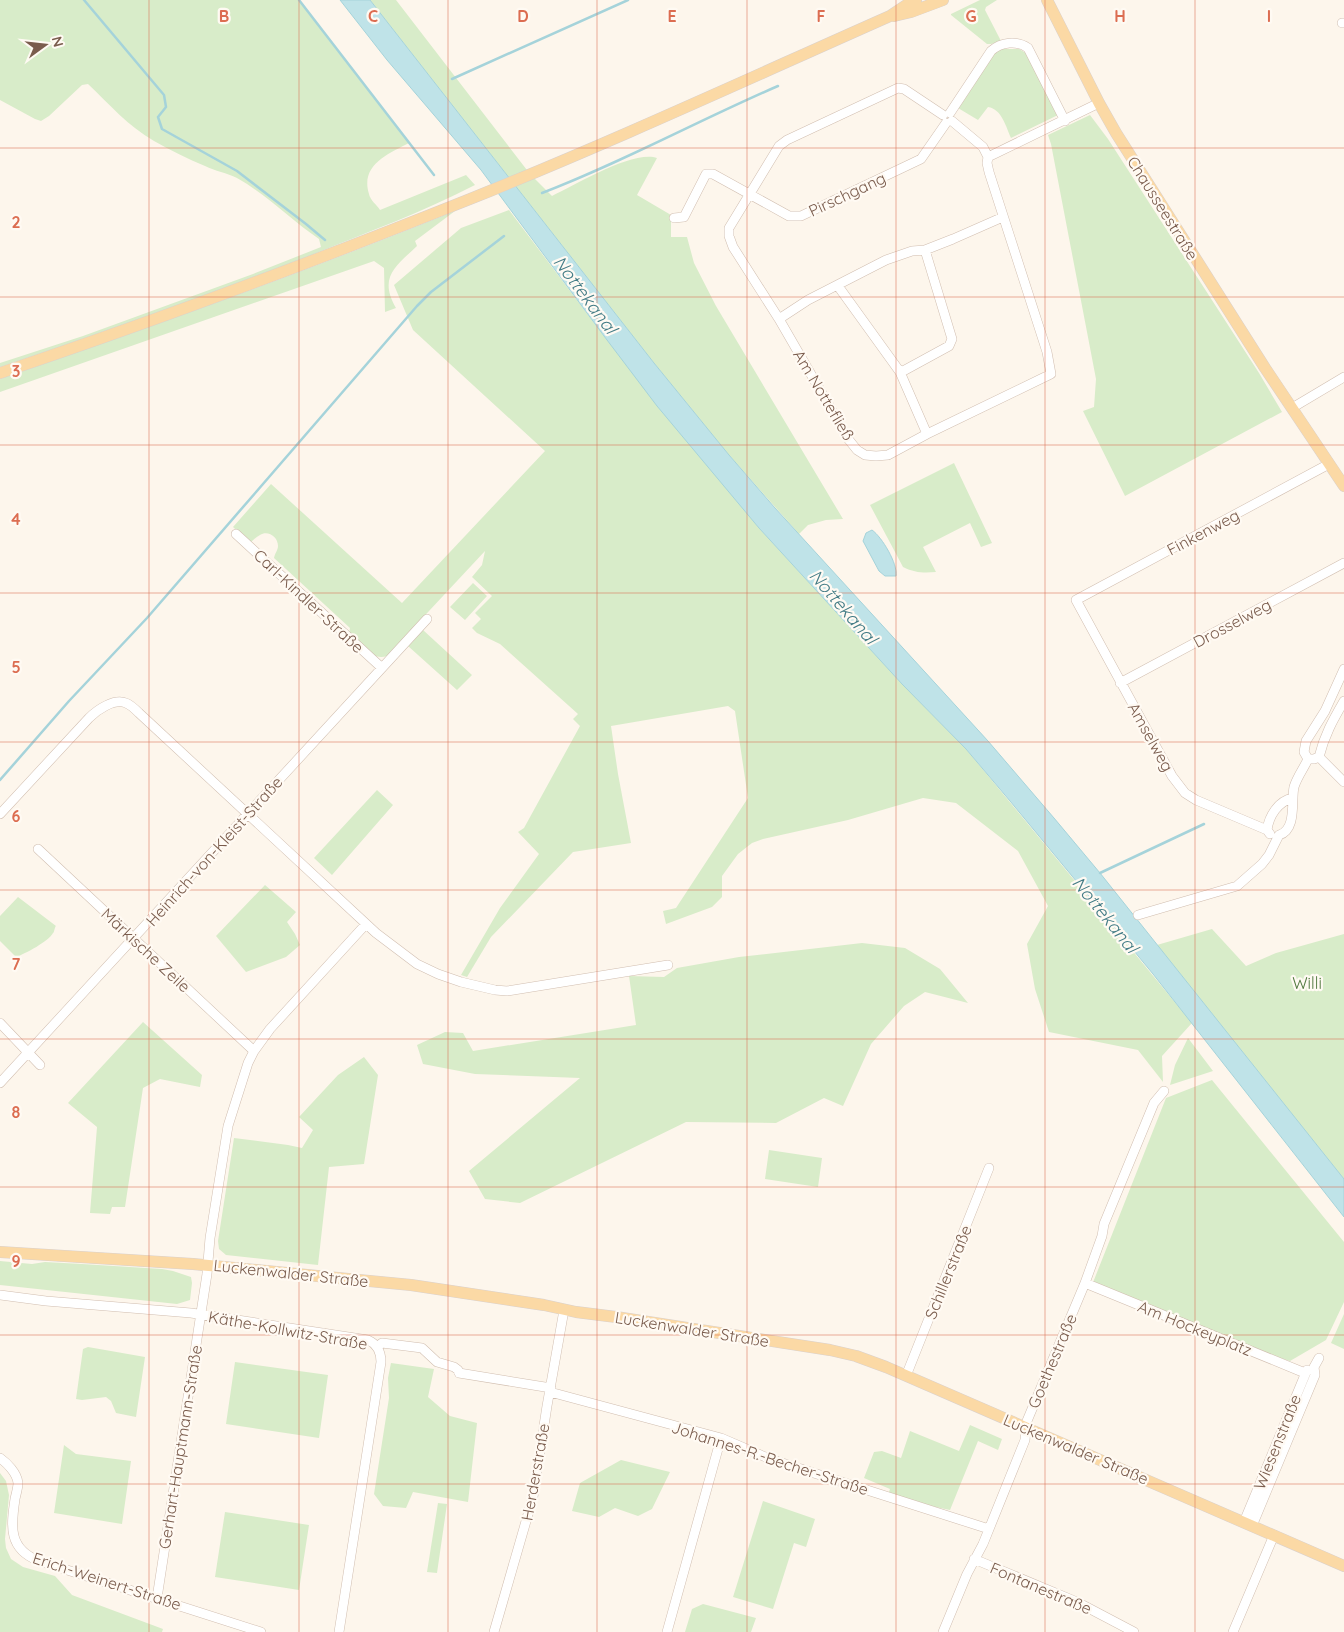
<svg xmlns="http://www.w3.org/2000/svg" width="1344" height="1632" font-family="Quicksand,sans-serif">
	<rect width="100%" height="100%" fill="#fdf6ec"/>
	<path fill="#d8ecc9" d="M0,0H299L409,143C388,154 360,165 369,194C370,200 377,205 380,210L466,175L475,185C423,212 368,232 314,254C210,294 105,332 0,367V363L83,336L253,274L321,247L319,239C291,220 267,195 237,178C227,173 215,171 205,166C188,159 170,150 154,141C128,126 109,104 88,84L82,85L49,116L41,121L35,119L0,100Z
		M370,0H396L530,174L552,196C575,185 633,150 657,158L637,195L671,215V237H687L694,263L716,306L843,519L826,520L808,525L799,534L729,455L654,363Z
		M980,0H997L986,7L985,10L1001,41L991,44H987L951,15V14Z
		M1001,49H1019L1026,53L1058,115L1011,138C1006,127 1002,109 988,107L978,120L958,108L991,56Z
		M1090,115L1108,139L1259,373L1282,412L1125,496L1083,411L1094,407L1096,379L1051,144L1048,135Z
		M509,210L604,336L759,528L902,684L966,749L1192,1023L1162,1056L1163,1082L1138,1050L1049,1032L1035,989L1027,944L1048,906L1018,851L956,803L923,798L848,820L763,839L752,843L738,854L722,876V897L712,907L666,924L663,911L676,908L748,798L735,711L728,706L611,726L618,774L631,843L573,852L491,937L467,977L461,975L500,908L539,854L518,832L524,828L580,726L573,719L578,714L500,644L477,633L472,628L481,619L475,613L492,596L472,577L482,565L485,551L387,656C371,661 360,644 349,634L350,628L274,558C275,553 278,550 278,546C278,537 268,530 260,535C256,537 253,540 250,543L233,527L271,484L402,603L545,451L413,330L394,285L461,228Z
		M455,211L415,241L417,246C396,266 378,277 396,308L385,312L384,268L374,261L0,392V379C153,326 305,272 455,211Z
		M954,463L992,543L981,547L970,523L923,547L936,572C924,573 915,573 903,567L870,505Z
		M473,583L487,596L465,620L450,607Z
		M423,630L472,675L457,690L408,646Z
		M377,790L393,805L332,875L314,858Z
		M265,885L296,912L287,922L295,934L300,945L286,957L246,972L216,936Z
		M18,897L56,926C55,926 54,933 53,933C49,941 25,954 16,957L0,941V916Z
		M1212,929L1246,966L1276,953L1344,934V1179L1157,945Z
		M862,943L905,948L940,969L968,1003L925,992L904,1006L871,1044L843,1106L824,1098L776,1123L686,1122L520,1203L485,1199L469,1171L580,1078L475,1074L423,1064L417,1045L445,1032L463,1033L473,1051L636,1025L629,976L664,977L677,968L739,957Z
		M143,1022L202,1075L200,1087L160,1079L143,1088L125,1207H112L110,1214L90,1213L97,1127L68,1103Z
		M1188,1038L1213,1071L1170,1085L1175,1065Z
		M364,1057L378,1075L364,1164L329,1167L318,1265L226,1255L219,1249L218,1241L234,1138L288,1145L302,1148L313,1130L299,1117L338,1075Z
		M1212,1080L1344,1242V1302L1326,1340L1290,1361L1254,1350L1092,1285L1166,1098Z
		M769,1150L822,1158L818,1187L765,1179Z
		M0,1261L32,1264L45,1262L82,1264L162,1269L173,1271L191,1277L192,1283L190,1300L177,1304L0,1285Z
		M1344,1314V1349L1331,1343Z
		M88,1347L145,1357L136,1417L116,1413L111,1401L106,1397L82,1400L76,1399L83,1349Z
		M235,1362L328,1375L319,1438L226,1424Z
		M391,1363L434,1369L428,1397L450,1416L477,1423L468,1502L413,1492L406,1508L383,1506L374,1494L389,1398L388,1378Z
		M970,1425L1002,1439L998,1450L978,1441L950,1510L887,1497L890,1489L864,1478L874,1452L882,1451L901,1458L910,1431L959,1451Z
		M64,1445L76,1454L131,1461L122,1524L54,1513Z
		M621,1460L670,1472L652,1509L638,1516L615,1508L599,1517L572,1511L580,1483Z
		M0,1473L6,1481L9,1495L5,1539L6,1548L11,1559L23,1567L55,1576L72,1595L163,1629L162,1632H0Z
		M763,1501L815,1519L806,1547L794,1543L773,1609L733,1597Z
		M438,1503L447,1504L437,1573L427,1572Z
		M225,1512L309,1525L299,1590L215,1577Z
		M703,1604L756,1618L751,1632H685L692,1609Z"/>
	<path fill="#bfe3e8" stroke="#a5d3da" d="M340,0H370L654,363L729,455L775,508L988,741L1054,818L1100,873L1344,1179V1217L1153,974L1010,801L966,749L902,684L759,528L657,406L604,336L481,170L387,60Z
		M872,530C882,537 898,564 896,576H885L879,571L863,541L866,533Z"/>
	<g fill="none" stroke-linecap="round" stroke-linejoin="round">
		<path stroke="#a5d3da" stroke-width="2.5" d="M84,0L164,95L166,107L158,117L162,129L237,171L306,224L325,240
			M299,0L434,175
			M452,79L628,0
			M542,193C623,162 699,120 778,86
			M0,780L69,701L147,618L417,306L431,292L504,236
			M1100,873L1204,824"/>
		<g stroke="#d1beb0" stroke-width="10">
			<path id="minor" d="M1342,23H1344
				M950,113L991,51C1001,42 1017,40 1028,48L1065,121
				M943,115L904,89L898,88L787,140L779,146L729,228V236L733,247L779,319L849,440L857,450L865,455L876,456L888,455L927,434L1051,374L1047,352L989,172L987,163L988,157L983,147L952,121
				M988,157L1099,103
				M674,218L684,217L706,174H713L789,216H801L921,159L946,123
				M838,286L900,372L905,370L949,346L952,339L925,250
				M779,319L808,300L886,260L912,251L925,250L953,239L1003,217
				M900,372L927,434
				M1292,408L1344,377
				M236,534L382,668
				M1120,683L1344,563
				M1319,757L1344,782
				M1308,759L1304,752L1306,741L1325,711L1344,669
				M1308,759H1314L1319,757C1324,736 1333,720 1344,701
				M0,814L89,718C97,710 114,698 126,703C131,705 135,709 139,713L376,933L417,964L438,974L461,982L495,990L507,991L668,965
				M1267,830L1196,800L1185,793L1172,776L1076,600L1329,464
				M1270,834L1267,830C1269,816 1278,801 1293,798
				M38,849L254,1051
				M1138,915L1237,886L1262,864L1269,855L1279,835C1297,830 1291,800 1294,787C1297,777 1304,768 1308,759
				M0,1023L40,1065
				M0,1083L427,619
				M1085,1283L1305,1373
				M0,1295L46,1301L191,1313L368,1340C377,1344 381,1351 381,1362L339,1632
				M377,1347L382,1343L422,1348L437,1362L454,1367L458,1370L459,1373L551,1388
				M906,1376L989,1168
				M550,1392L721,1438L770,1459L989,1529
				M0,1458C7,1463 17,1473 18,1483C18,1488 16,1494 15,1499C11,1526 8,1549 39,1561L261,1632
				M1244,1522L1307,1370
				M1252,1526L1315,1375L1314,1367L1319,1358
				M974,1559L1077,1602L1134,1632
				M157,1598L207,1274L210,1238L228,1126L248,1063L254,1051L270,1029L366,924
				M494,1632L533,1497L547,1406L564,1310
				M667,1632L721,1438
				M943,1632L967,1574L983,1544L1025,1440L1027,1421L1085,1283L1102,1236L1104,1224L1154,1103L1164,1091
				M1233,1632L1274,1535"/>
		</g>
		<g stroke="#dad1cd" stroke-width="12">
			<path id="major" d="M1047,0L1099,103L1116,133L1265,368L1344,486
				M894,16L911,12L943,0
				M0,373C158,320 315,261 470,199C612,142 750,78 890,16L908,4L916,0
				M0,1252L193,1264L411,1285L544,1305L576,1312L616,1317L830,1350L856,1356L886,1367L1344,1566"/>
		</g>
		<use href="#minor" stroke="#fff" stroke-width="9"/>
		<use href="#major" stroke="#fbd9a5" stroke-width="11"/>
	</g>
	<path fill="none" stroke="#dc6d51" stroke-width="1" stroke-opacity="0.55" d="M149,0V1632M299,0V1632M448,0V1632M597,0V1632M747,0V1632M896,0V1632M1045,0V1632M1195,0V1632M0,148H1344M0,297H1344M0,445H1344M0,593H1344M0,742H1344M0,890H1344M0,1039H1344M0,1187H1344M0,1335H1344M0,1484H1344"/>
	<g text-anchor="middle" stroke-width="4.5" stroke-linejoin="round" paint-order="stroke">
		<g font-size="16" fill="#7a5c4d" stroke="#fffaf3">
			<text transform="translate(847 194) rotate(-25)" y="6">Pirschgang</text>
			<text transform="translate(1163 208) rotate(58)" y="6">Chausseestraße</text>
			<text transform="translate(824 395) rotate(59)" y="6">Am Nottefließ</text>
			<text transform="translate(1203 532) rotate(-28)" y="6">Finkenweg</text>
			<text transform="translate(309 601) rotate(43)" y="6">Carl-Kindler-Straße</text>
			<text transform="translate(1232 623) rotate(-28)" y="6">Drosselweg</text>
			<text transform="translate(1151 737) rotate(61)" y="6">Amselweg</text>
			<text transform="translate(214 851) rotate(-48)" y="6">Heinrich-von-Kleist-Straße</text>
			<text transform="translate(146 950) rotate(43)" y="6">Märkische Zeile</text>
			<text transform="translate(948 1272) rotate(-68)" y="6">Schillerstraße</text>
			<text transform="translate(291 1273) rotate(6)" y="6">Luckenwalder Straße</text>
			<text transform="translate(1195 1328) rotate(22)" y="6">Am Hockeyplatz</text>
			<text transform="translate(692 1329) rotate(9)" y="6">Luckenwalder Straße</text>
			<text transform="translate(288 1330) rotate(10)" y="6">Käthe-Kollwitz-Straße</text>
			<text transform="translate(1052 1361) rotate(-67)" y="6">Goethestraße</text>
			<text transform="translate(1277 1442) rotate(-68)" y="6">Wiesenstraße</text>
			<text transform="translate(180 1447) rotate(-81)" y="6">Gerhart-Hauptmann-Straße</text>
			<text transform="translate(1076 1449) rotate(23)" y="6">Luckenwalder Straße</text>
			<text transform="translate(770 1458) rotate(18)" y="6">Johannes-R.-Becher-Straße</text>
			<text transform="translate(535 1472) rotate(-80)" y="6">Herderstraße</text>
			<text transform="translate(107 1581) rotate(18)" y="6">Erich-Weinert-Straße</text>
			<text transform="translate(1041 1588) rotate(23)" y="6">Fontanestraße</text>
		</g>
		<g font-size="16" fill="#537a41" stroke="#fffaf3">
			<text x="1307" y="989">Willi</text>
		</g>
		<g font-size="18" font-style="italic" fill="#437c86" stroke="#fffaf3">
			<text transform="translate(585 295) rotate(53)" y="6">Nottekanal</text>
			<text transform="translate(843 607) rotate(49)" y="6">Nottekanal</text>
			<text transform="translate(1105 915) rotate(51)" y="6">Nottekanal</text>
		</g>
	</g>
	<g font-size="16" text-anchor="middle" font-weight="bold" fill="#dc6d51" stroke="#fffaf3" stroke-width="4.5" stroke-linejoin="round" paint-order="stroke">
		<text x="224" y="22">B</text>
		<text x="373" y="22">C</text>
		<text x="523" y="22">D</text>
		<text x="672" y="22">E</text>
		<text x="821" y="22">F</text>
		<text x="971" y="22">G</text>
		<text x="1120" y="22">H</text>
		<text x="1269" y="22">I</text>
		<text x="16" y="228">2</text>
		<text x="16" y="377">3</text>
		<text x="16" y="525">4</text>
		<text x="16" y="673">5</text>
		<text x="16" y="822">6</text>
		<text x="16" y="970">7</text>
		<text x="16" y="1118">8</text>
		<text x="16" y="1267">9</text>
	</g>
	<g transform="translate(45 45) rotate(75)" stroke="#fffaf3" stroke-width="4" paint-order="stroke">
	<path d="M0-4L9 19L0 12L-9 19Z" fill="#7a5c4d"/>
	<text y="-8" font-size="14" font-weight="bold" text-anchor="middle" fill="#7a5c4d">N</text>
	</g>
</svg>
